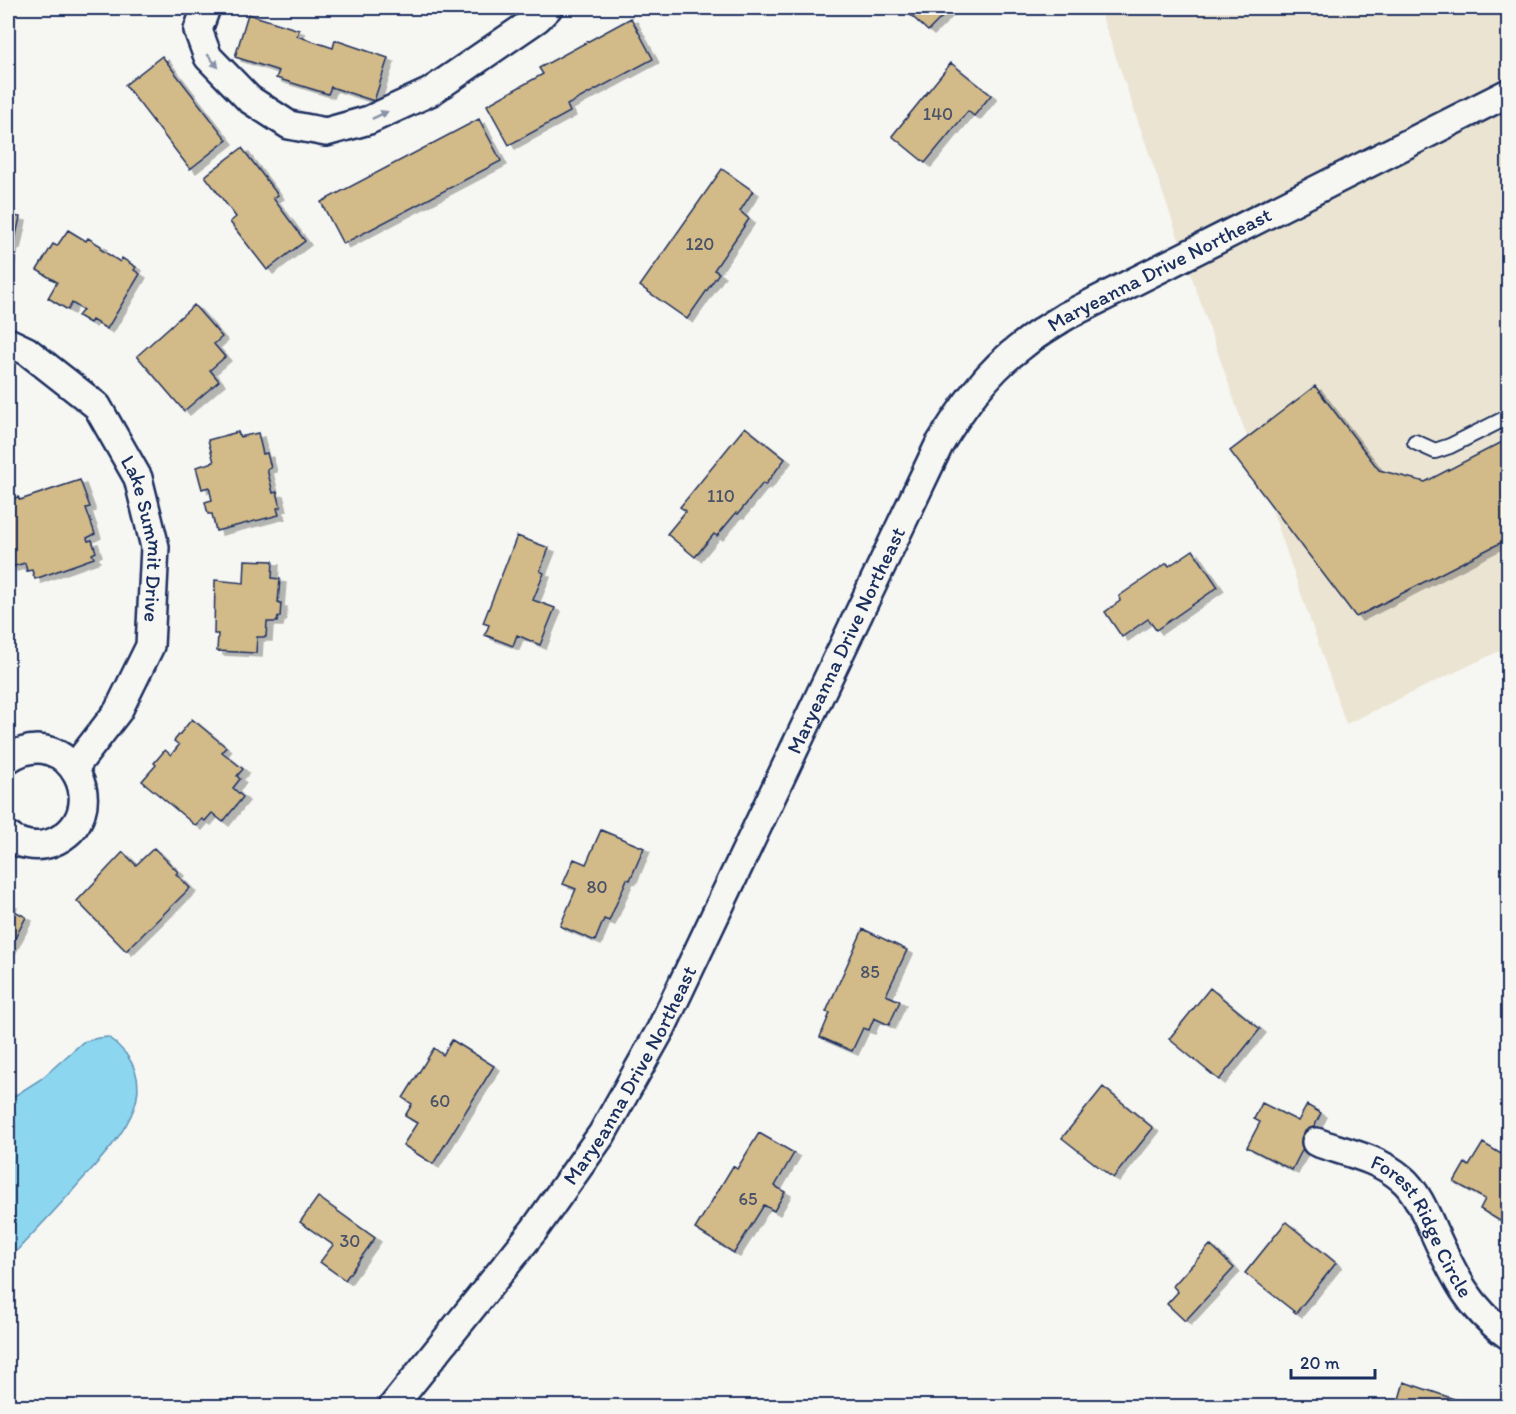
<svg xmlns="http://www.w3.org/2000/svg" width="1516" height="1414" font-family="Itim,sans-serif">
	<defs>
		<filter id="shadow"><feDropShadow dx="6" dy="4" stdDeviation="0" flood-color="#0004"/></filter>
	</defs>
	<rect width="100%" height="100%" fill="#f6f6f2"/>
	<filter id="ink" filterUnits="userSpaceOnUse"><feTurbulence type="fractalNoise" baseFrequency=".0167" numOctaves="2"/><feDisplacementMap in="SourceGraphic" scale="12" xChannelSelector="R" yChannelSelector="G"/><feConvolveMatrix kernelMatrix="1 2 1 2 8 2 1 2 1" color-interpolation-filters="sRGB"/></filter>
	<g filter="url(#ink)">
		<path fill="#ebe4d2" d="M1099,8H1508V647L1346,724Z"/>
		<path fill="#8dd6ef" stroke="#5f93b5" stroke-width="1.5" d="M108,1037C173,1085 118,1140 80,1182C57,1209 32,1234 8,1260V1100L41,1079L83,1042L98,1038Z"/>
		<path fill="#d2ba89" stroke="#1b2f5e" stroke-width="1.5" filter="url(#shadow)" d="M903,8H951L928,31Z
			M248,14L299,30L297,36L333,48L335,40L388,58L374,101L331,87L328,94L276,78L279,71L235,57Z
			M631,18L653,59L567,105L570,112L509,145L487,105L543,74L539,68Z
			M162,56L227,140L190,169L125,85Z
			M951,63L991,95L974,116L968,111L925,163L892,136Z
			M479,119L501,161L343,244L321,202Z
			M242,148L278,195L273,198L305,241L267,270L230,222L236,217L205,176Z
			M722,169L753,191L740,211L749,219L714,270L719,273L687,319L640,286Z
			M8,215L20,217L14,245H12L8,263Z
			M68,230L86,241L88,238L101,246L100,249L120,262L122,258L136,267L134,270L140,274L107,329L92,320L90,323L78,316L83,310L72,303L68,310L48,298L57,282L37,270L53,244L57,246Z
			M194,305L222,337L214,344L225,357L210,370L219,381L184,411L137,356Z
			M1315,386L1379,470L1425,482L1508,439V539L1356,617L1230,451Z
			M745,427L785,459L765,485L763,483L738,514L736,513L717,536L714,534L695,557L667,534L686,511L680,507Z
			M238,432L240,437L258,433L263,454L267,453L271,468L267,469L273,493L277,492L281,507L277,508L279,515L216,531L212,514H208L205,502L212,500L209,487L202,489L196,467L214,462L208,440Z
			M80,480L90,507L86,508L95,534L87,538L88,541L92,540L96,552L92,554L94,558L35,579L32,570L27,571L25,563L11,567L8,557V500L18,497L20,500Z
			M517,536L549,548L540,571L544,573L533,600L555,608L540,645L517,635L513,646L485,635L489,625L483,623Z
			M1193,550L1218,587L1156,630L1148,619L1122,637L1105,612L1120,601L1119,596L1167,563L1169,566Z
			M245,560L273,561L272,578L280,579L278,603H281L280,617H278L277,622H267L266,637H257L256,653L217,651L218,634H214L215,580L244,583Z
			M192,719L226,747L222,752L243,769L237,776L240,779L233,788L243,797L223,822L212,813L205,821L202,819L196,826L142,781L156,765L154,763L165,750L171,755L179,745L174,741Z
			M601,830L644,848L630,880L627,879L609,921L604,919L595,941L560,926L576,889L563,884L574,859L586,864Z
			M154,848L178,872L176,874L190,888L126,951L77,901L123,852L136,865Z
			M8,903L11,904L9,908L26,917L8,952Z
			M863,929L907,950L886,995L900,1001L889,1025L874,1018L869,1030L863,1028L852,1051L820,1037L830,1013L826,1012Z
			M1210,988L1260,1029L1219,1080L1169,1039Z
			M452,1040L494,1066L433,1164L403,1145L417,1123L405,1116L412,1104L403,1098L434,1048L443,1055Z
			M1103,1087L1153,1128L1113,1178L1062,1138Z
			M1262,1103L1298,1121L1307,1105L1321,1113L1292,1170L1247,1147L1260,1122L1254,1119Z
			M759,1133L794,1153L775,1186L785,1192L774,1211L764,1205L734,1253L695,1229L733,1166L737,1169Z
			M1508,1142V1218L1505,1224L1480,1209L1485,1199L1454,1182L1465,1163L1469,1166L1483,1143L1501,1154Z
			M318,1197L375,1238L345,1280L320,1262L333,1245L300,1222Z
			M1286,1222L1336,1263L1296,1313L1245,1273Z
			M1210,1245L1234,1268L1185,1321L1167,1304L1178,1292L1173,1286Z
			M1404,1382L1466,1403L1465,1406H1397Z"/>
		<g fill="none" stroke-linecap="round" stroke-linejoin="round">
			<g stroke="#1b2f5e" stroke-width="18">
				<path id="lane" d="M1415,442L1435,451L1450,446L1508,417"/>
			</g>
			<g stroke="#1b2f5e" stroke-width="32">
				<g id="street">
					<path d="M206,8L198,30L208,57L249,99L289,125L326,132L369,120L430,92L538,18L548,8"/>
					<path id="s1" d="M8,342L27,351L97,406L138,478L155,547L150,646L118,711L74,768"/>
					<path d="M8,759C69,718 118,816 51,843C37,848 19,845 8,836"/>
					<path id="s2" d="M1316,1142C1344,1152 1378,1158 1401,1178C1416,1190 1426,1214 1434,1232C1453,1274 1469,1309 1508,1335"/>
					<path id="s3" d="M393,1406L534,1230L602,1134L661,1029L939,445C962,408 987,371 1023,345C1036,334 1052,325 1066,316L1508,93"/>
				</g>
			</g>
			<use href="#lane" stroke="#f6f6f2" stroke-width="14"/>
			<use href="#street" stroke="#f6f6f2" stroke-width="27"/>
		</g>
		<defs><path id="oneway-solid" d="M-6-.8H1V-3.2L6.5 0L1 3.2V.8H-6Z" transform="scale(1.5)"/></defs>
		<g fill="#8892a8">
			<use href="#oneway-solid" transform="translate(213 61) rotate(50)"/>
			<use href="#oneway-solid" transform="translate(380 115) rotate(-25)"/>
		</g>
	</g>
	<g text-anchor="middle" stroke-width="4.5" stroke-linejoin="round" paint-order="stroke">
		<g font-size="18" fill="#495269">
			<text x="938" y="120">140</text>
			<text x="700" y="250">120</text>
			<text x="721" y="502">110</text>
			<text x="597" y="893">80</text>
			<text x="870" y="978">85</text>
			<text x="440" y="1107">60</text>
			<text x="748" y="1205">65</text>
			<text x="350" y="1247">30</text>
		</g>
		<g font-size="21" fill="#1b2f5e" stroke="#f6f6f2">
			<text dy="7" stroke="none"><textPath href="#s3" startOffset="1398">Maryeanna Drive Northeast</textPath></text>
			<text dy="7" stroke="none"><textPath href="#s1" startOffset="254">Lake Summit Drive</textPath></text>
			<text dy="7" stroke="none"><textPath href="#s3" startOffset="894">Maryeanna Drive Northeast</textPath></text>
			<text dy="7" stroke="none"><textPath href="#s3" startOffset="408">Maryeanna Drive Northeast</textPath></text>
			<text dy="7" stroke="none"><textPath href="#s2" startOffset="144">Forest Ridge Circle</textPath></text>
		</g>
	</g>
	<rect width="1516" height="1414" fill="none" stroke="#f6f6f2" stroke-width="30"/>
	<rect x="15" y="15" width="1486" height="1384" fill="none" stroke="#1b2f5e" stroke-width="2" filter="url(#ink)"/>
	<path d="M1291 1369v9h84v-9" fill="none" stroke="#1b2f5e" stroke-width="3"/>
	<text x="1300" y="1369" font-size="18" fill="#1b2f5e" stroke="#f6f6f2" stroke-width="4.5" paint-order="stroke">20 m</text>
</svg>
